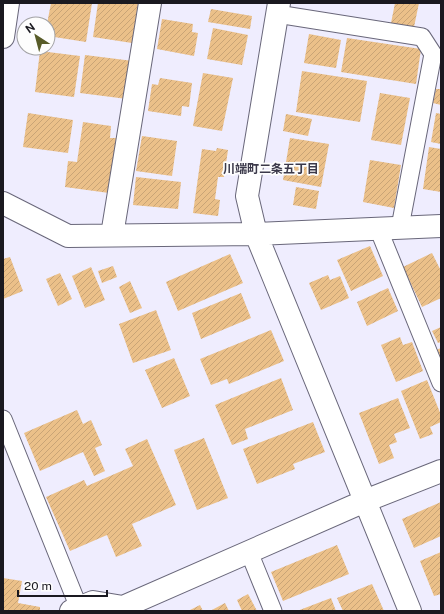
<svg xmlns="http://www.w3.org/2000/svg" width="444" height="614" font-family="'Public Sans','Noto Sans JP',sans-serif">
	<defs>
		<pattern id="building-hatch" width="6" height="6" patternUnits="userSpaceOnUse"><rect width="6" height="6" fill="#ebc089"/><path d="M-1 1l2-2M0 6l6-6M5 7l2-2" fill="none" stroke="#c9a476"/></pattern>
	</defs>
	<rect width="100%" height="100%" fill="#efedfe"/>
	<path fill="url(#building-hatch)" d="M51,3H92L86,42L48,36L47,24Z
		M98,3L138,4L132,43L93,37Z
		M395,3H419L414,27L391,23Z
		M211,9L252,16L250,29L208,22Z
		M162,19L193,24L192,32L198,33L194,56L157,49Z
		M213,28L248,35L242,65L207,59Z
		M309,34L341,40L336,68L304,63Z
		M347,38L421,49L416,84L341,72Z
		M40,51L80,56L74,97L35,92Z
		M85,55L133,61L127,99L80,93Z
		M302,71L367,81L360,122L296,112Z
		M203,73L233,78L222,131L193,126Z
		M160,78L192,83L189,107L182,106L181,116L148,111L152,84L158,85Z
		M436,89H441V105L433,103Z
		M380,93L410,98L401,145L371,140Z
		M28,113L73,120L68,153L23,147Z
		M436,113L441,114V144L431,142Z
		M286,114L312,119L308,136L283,131Z
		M83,122L111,126L110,138H116L109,193L65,187L68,161L77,162Z
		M142,136L177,141L172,176L136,171Z
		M290,138L329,144L321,187L283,180Z
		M429,147L441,149V192L423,189Z
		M217,148L228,150L224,177H218L215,199L220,200L218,216L193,213L202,149L216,151Z
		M370,160L401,165L394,208L363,202Z
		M136,177L181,182L178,209L133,205Z
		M296,187L319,191L316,209L293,205Z
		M370,246L383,276L351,291L337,260Z
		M432,253L441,271V298L422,307L403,267Z
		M230,254L243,283L178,311L166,282Z
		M10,257L23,291L3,299V259Z
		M113,266L117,277L102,283L98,271Z
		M91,267L105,300L85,308L72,276Z
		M60,273L72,299L58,306L46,279Z
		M328,275L330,280L340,276L349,298L321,310L309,283Z
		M130,281L142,308L130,313L119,287Z
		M388,288L398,311L367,326L357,302Z
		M241,293L251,318L201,339L192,313Z
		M156,310L171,350L133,363L119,324Z
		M441,327V342L438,343L432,331Z
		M271,330L284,361L229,384L227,379L211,385L200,359Z
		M400,337L403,345L412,342L423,371L396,382L381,345Z
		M441,348V360L436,350Z
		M174,358L190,396L162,408L145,370Z
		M281,378L293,410L245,429L248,439L232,445L215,405Z
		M427,380L441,415V422L430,427L433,434L420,439L401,391Z
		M398,398L410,428L394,434L397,442L389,445L394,458L379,464L359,413Z
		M77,410L83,424L91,420L102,445L95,448L105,471L94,476L83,452L40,471L24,433Z
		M313,422L325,452L293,464L295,469L257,484L243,449Z
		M204,438L228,498L197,510L174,450Z
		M147,439L176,505L132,524L142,546L116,557L107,535L70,551L46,497L84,480L87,486L133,466L125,449Z
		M441,502V536L414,548L402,519Z
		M337,545L349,574L283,601L271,572Z
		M441,552V594L434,596L420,561Z
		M3,578L22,581L18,603L40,607V611H3Z
		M372,584L384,611H343L337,598Z
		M248,594L257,611H242L237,600Z
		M331,598L336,611H297Z
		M225,603L229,611H210Z
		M200,605L203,611H188Z"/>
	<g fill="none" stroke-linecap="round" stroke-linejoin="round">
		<g stroke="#69677a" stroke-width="19">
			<path id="lane" d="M277,14L422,37L433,54L400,227
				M378,228L441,383
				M3,419L79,608
				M249,552L273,611"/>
		</g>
		<g stroke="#69677a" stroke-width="24">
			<path id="street" d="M279,3L247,196L256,234L410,611
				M3,37L8,3
				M3,203L68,236L256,234L441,226
				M112,235L150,3
				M71,611L93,602L123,607L365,501L441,471"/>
		</g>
		<use href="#lane" stroke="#fff" stroke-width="17"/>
		<use href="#street" stroke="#fff" stroke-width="22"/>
	</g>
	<g text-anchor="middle" stroke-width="3.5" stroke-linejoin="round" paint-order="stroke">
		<g font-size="12" font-weight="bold" fill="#3b394a" stroke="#fdfdfd">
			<text x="271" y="173">川端町二条五丁目</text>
		</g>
	</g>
	<rect width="444" height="614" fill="none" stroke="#1a1920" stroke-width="8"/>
	<g transform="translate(36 36) rotate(324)"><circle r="19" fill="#fdfdfd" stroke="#a2a2a5"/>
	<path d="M0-3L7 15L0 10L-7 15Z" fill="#575b28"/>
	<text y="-6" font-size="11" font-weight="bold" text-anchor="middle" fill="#1a1920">N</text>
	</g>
	<path d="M18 590v6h89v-6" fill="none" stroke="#1a1920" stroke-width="2"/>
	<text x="24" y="590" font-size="12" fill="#1a1920" stroke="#fdfdfd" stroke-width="3" paint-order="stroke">20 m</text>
</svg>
